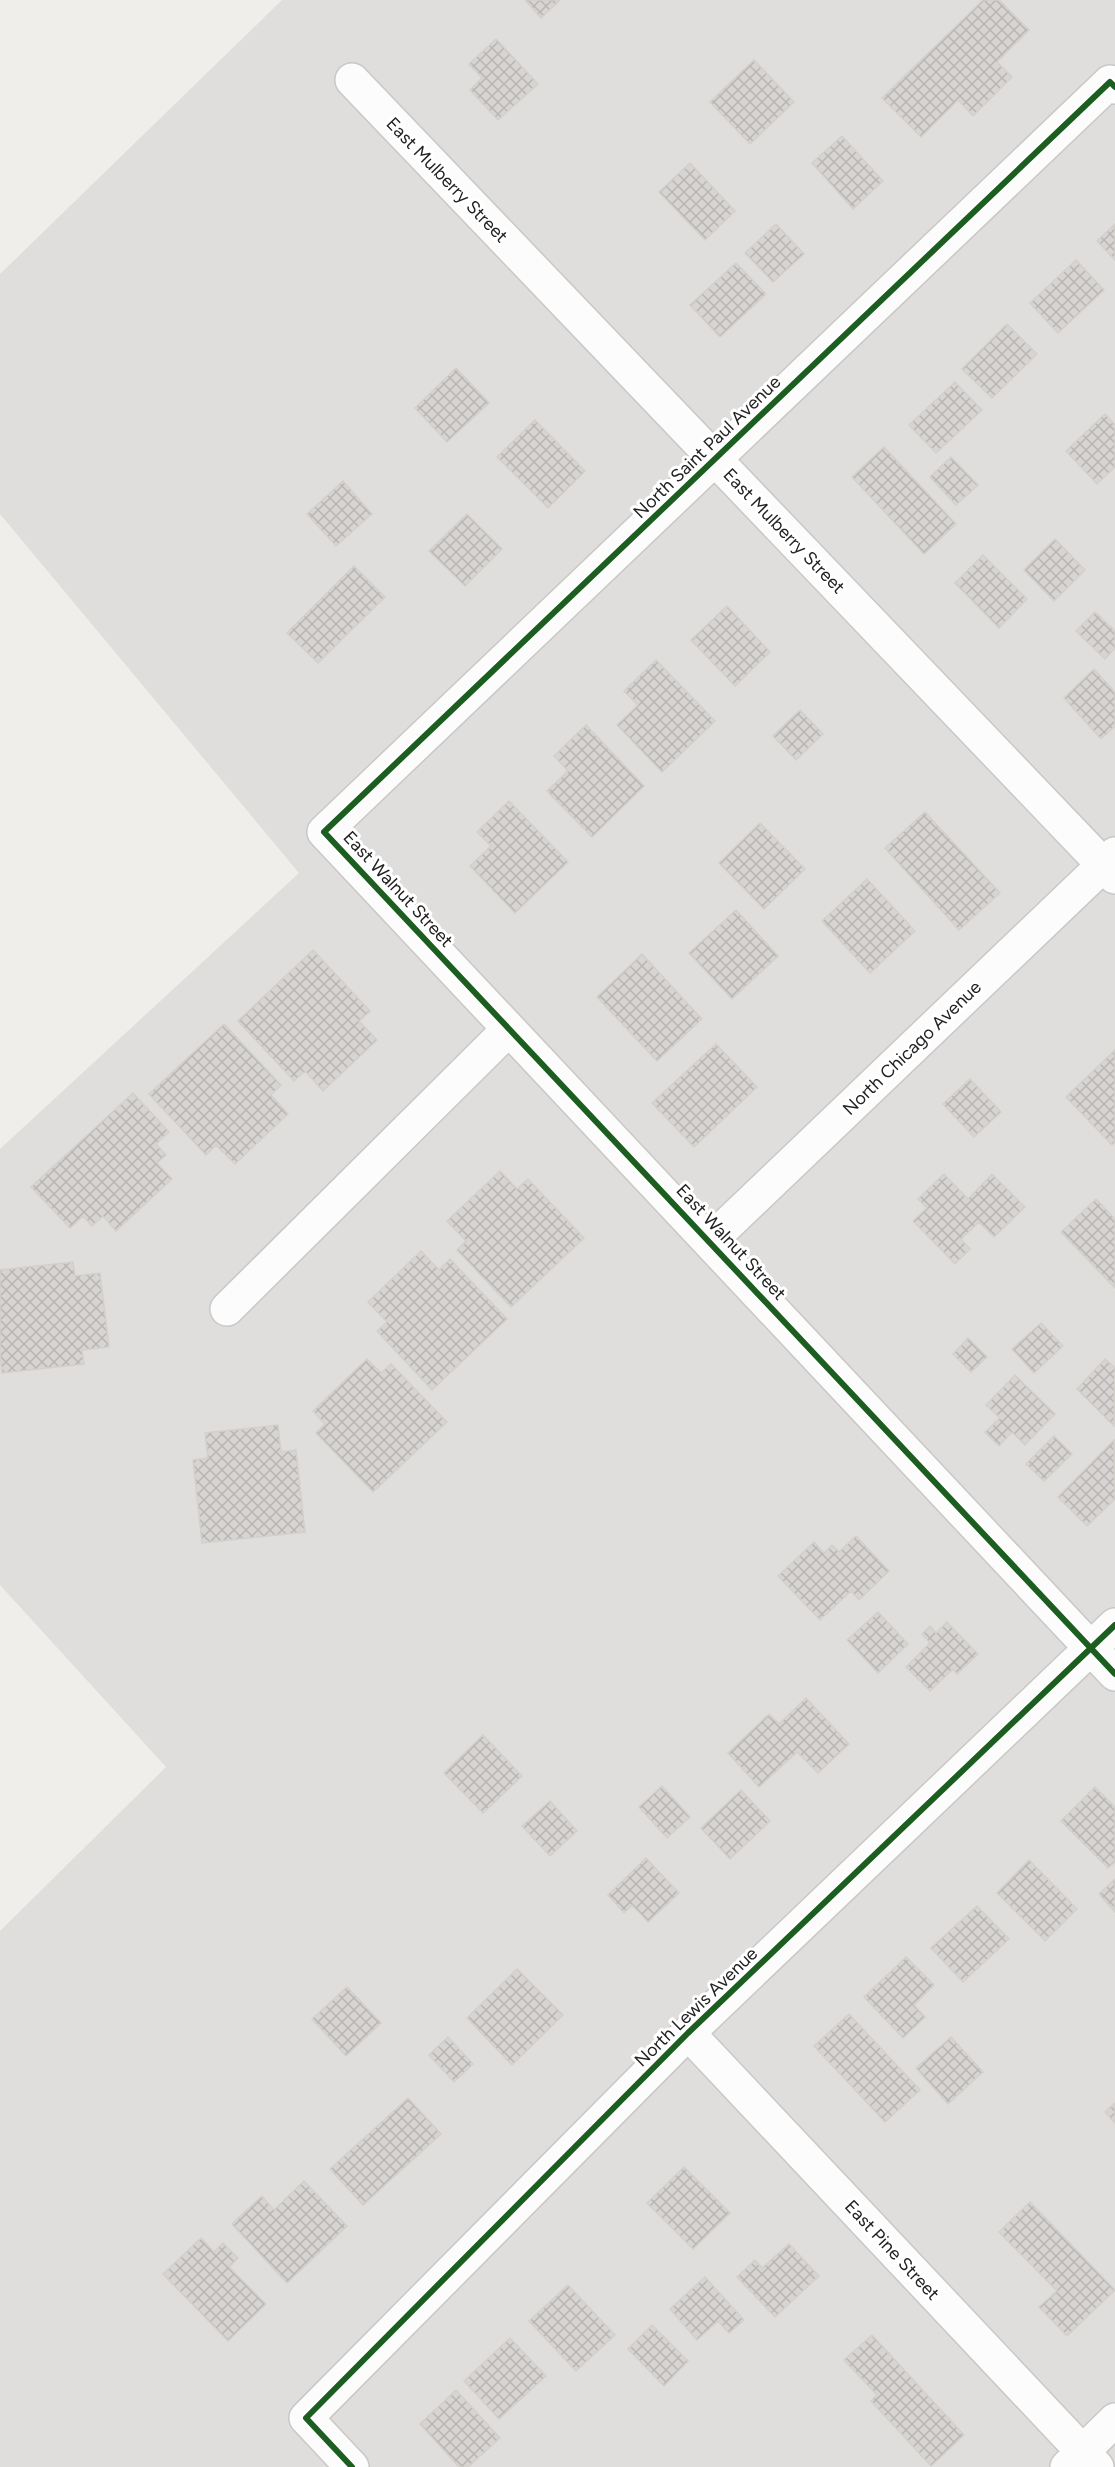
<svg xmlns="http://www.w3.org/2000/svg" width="1115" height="2467" font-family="Figtree,sans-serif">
	<defs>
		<pattern id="building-cross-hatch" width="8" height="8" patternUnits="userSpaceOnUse" patternTransform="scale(1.5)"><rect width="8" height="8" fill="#d7d4d2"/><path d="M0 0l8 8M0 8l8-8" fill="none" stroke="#b8b6b4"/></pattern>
	</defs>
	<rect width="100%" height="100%" fill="#f0eeeb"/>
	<path fill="#dfdedc" d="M282,0H1115V2467H0V1931L166,1767L0,1585V1149L299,873L0,514V274Z"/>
	<path fill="url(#building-cross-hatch)" stroke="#d3d0cc" stroke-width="1.5" d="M525,0H560L541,18Z
		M983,0H999L1029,30L997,62L1012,77L973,116L958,100L921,137L882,98Z
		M496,39L538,84L498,120L470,90L482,78L469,64Z
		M754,60L794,102L750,144L710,102Z
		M842,136L883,181L853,209L812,163Z
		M690,163L735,211L705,240L659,192Z
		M776,224L804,254L773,282L745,253Z
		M1115,224V260L1097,241Z
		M1076,260L1104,290L1058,333L1030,303Z
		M736,263L766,294L720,337L690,305Z
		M1007,324L1037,354L992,398L962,369Z
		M456,368L489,403L447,442L415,408Z
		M955,382L982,410L936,453L909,425Z
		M1105,414L1115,425V467L1097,484L1066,451Z
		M535,420L585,471L548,508L497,457Z
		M884,447L956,524L924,554L852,477Z
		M951,457L978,485L956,505L930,477Z
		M343,481L372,514L336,546L307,514Z
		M467,514L502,549L465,586L429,551Z
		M1055,539L1085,570L1054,601L1024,570Z
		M983,555L1027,599L999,628L955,583Z
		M354,566L385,597L318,663L287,633Z
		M727,606L770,652L735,686L691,640Z
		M1095,612L1115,631V648L1105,659L1076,631Z
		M656,660L715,721L662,772L617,725L638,705L624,691Z
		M1094,669L1115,692V726L1101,739L1064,698Z
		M800,710L823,734L796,760L773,736Z
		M586,725L644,786L592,837L547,791L568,771L554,756Z
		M509,801L568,862L515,913L470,866L491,846L477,832Z
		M925,812L1000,893L959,930L885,848Z
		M760,823L805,869L764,909L719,863Z
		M867,879L915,931L870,973L822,921Z
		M736,910L778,956L732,999L689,953Z
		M313,950L370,1011L359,1021L377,1040L323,1091L305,1071L294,1081L238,1021Z
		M642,954L702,1019L657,1061L597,997Z
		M224,1024L281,1085L271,1095L288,1114L235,1164L216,1145L206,1155L149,1094Z
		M716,1044L757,1087L694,1147L652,1103Z
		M1115,1050V1142L1112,1145L1066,1097Z
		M970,1079L1001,1112L974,1137L943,1104Z
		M133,1093L169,1132L156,1144L166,1155L157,1163L172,1179L116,1231L103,1216L92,1226L83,1216L70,1228L31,1187Z
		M500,1171L517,1189L528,1179L584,1238L511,1307L457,1250L466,1241L447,1221Z
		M944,1174L968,1199L992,1174L1025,1207L994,1237L979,1222L961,1239L970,1249L955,1264L913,1221L927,1208L918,1199Z
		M1096,1199L1115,1219V1288L1061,1232Z
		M421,1251L439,1270L450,1259L507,1319L432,1390L377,1331L387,1322L368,1302Z
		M73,1262L75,1276L100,1273L109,1347L82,1350L84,1364L2,1373L0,1354V1270Z
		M1041,1323L1063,1346L1034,1373L1012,1349Z
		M968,1338L987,1357L971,1372L953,1354Z
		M367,1359L381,1373L391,1364L447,1422L373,1492L316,1433L325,1424L313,1411Z
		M1105,1359L1115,1368L1114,1426L1077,1389Z
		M1015,1375L1055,1414L1025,1445L1012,1432L999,1446L985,1432L1000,1418L986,1405Z
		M278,1425L281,1452L296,1450L305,1532L202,1543L193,1460L208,1458L205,1433Z
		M1054,1436L1072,1454L1044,1481L1026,1464Z
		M1114,1440L1115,1499L1087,1526L1058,1497Z
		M856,1536L889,1571L859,1600L851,1591L820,1620L778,1576L814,1542L824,1553L832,1545L839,1552Z
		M878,1612L908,1644L878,1673L847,1640Z
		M947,1622L978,1654L957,1674L953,1669L930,1691L906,1667L930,1643L922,1634L930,1626L936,1633Z
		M806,1698L849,1744L818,1773L797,1752L759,1787L728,1753L769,1714L779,1724Z
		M483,1735L522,1776L483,1813L444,1773Z
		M662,1786L690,1817L667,1838L639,1807Z
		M1095,1787L1115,1807V1862L1108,1868L1061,1821Z
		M741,1790L770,1821L730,1859L701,1828Z
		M550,1801L577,1831L550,1856L522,1826Z
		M646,1858L679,1893L648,1922L632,1905L624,1913L608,1895Z
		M1029,1860L1077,1909L1045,1941L997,1893Z
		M1115,1879V1912L1099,1894Z
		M977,1906L1009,1939L963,1982L931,1948Z
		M906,1957L934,1985L914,2005L925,2017L903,2038L864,1997Z
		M517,1969L563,2015L512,2065L467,2018Z
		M347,1987L381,2023L346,2056L312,2019Z
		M849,2014L920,2090L885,2122L814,2046Z
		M448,2037L473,2064L454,2082L429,2055Z
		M951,2037L983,2072L948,2104L916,2068Z
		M408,2098L441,2134L363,2205L330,2169Z
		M1115,2103V2123L1105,2112Z
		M684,2167L730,2213L693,2249L647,2203Z
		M304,2181L347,2226L287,2283L232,2224L262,2196L274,2210Z
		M1030,2202L1115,2290L1067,2336L1039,2307L1057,2291L999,2232Z
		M201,2238L214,2252L223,2243L238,2258L229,2267L266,2304L228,2341L163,2274Z
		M789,2244L819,2276L775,2317L737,2277L755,2260L762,2268Z
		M705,2277L744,2320L729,2333L718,2321L697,2340L670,2309Z
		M568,2285L615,2335L576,2371L529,2321Z
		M652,2325L688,2361L664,2386L628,2349Z
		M872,2335L964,2435L931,2466L871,2401L877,2395L844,2360Z
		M510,2338L546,2376L499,2419L464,2381Z
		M456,2390L500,2438L468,2467H459L420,2424Z"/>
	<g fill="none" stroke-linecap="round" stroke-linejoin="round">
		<g stroke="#c9c8c7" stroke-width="36">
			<path id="street" d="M352,80L1115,877
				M1115,87L1110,82L324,832L1115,1674
				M710,1241L1115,854
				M227,1309L509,1029
				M688,2033L1097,2467
				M352,2467L306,2418L688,2033L1115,1625
				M1067,2467L1115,2420"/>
		</g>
		<use href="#street" stroke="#fdfcfc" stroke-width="33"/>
		<g stroke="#fff" stroke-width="10">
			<path id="cycleway" d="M1115,87L1110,82L324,832L1115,1674
				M352,2467L306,2418L688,2033L1115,1625"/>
		</g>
		<use href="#cycleway" stroke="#1b5e20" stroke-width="6"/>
	</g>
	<g text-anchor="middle" stroke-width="6" stroke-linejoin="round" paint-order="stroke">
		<g font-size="18" fill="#222" stroke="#fff">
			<text transform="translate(447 180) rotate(46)" y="6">East Mulberry Street</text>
			<text transform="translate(707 447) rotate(-44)" y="6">North Saint Paul Avenue</text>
			<text transform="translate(784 531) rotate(46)" y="6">East Mulberry Street</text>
			<text transform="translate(398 889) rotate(47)" y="6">East Walnut Street</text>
			<text transform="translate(912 1048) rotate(-44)" y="6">North Chicago Avenue</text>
			<text transform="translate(731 1242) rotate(47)" y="6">East Walnut Street</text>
			<text transform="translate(696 2007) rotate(-44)" y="6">North Lewis Avenue</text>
			<text transform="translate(892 2250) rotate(47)" y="6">East Pine Street</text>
		</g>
	</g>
</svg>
